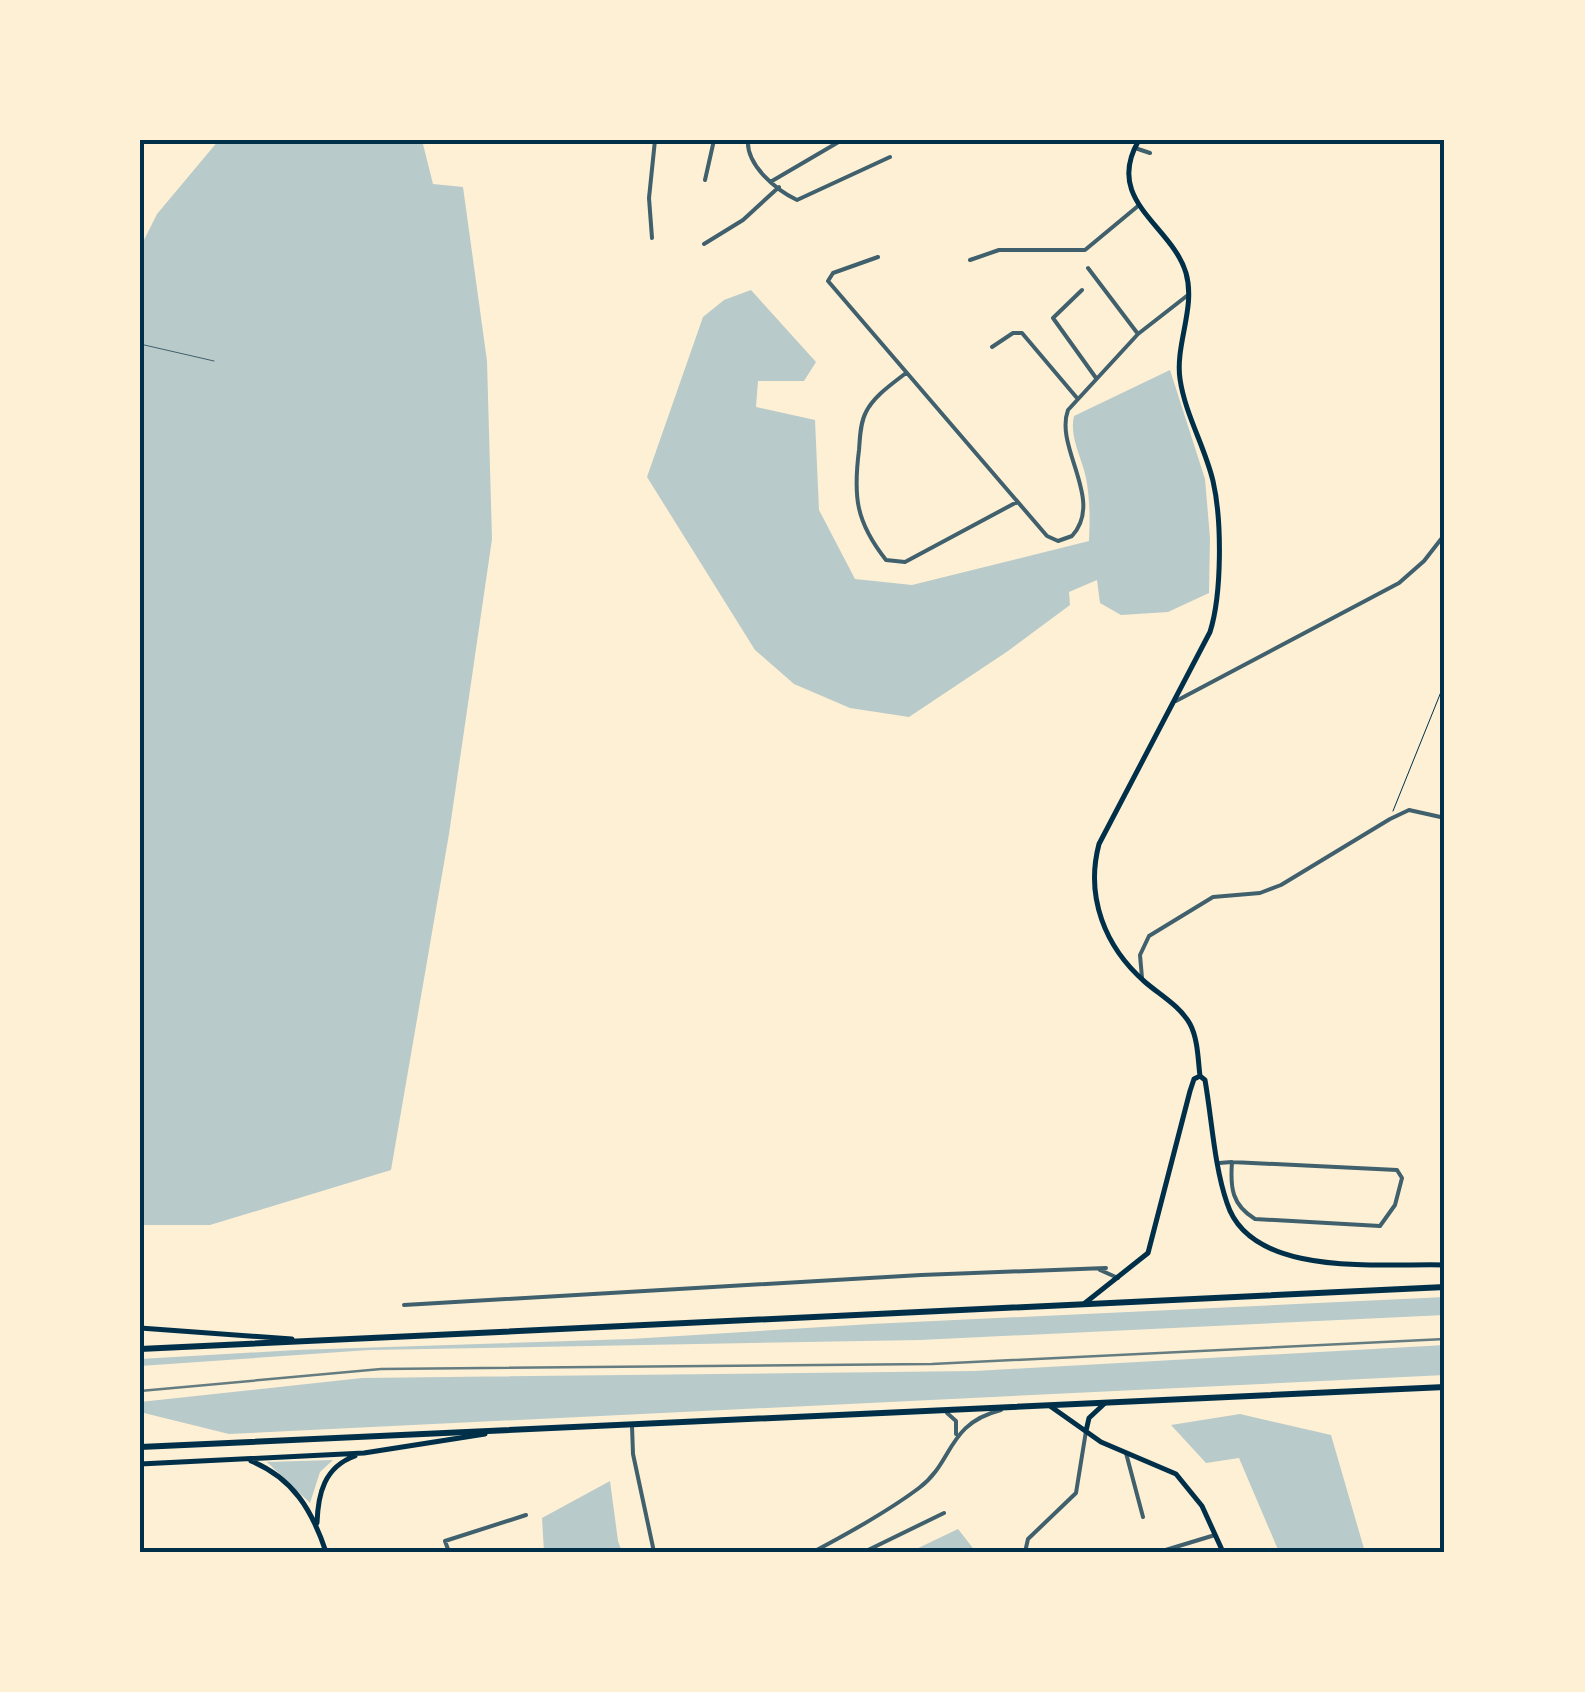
<svg xmlns="http://www.w3.org/2000/svg" width="1585" height="1692" font-family="Inter,sans-serif">
	<rect width="100%" height="100%" fill="#fdf0d5"/>
	<path fill="#b9caca" d="M219,140H422L433,184L463,187L487,361L492,539L449,834L391,1170L210,1225H140V248L157,214Z
		M751,290L816,362L804,381H758L756,407L815,420L819,510L855,579L912,585L1089,541C1090,520 1090,499 1086,478C1082,458 1069,437 1074,416L1170,370L1205,479L1210,538L1209,593L1168,612L1121,615L1100,603L1097,580L1069,592L1070,605L1008,651L909,717L850,708L794,684L755,650L647,477L703,317L724,300Z
		M1445,1297V1315L920,1340L369,1350L140,1366V1359L296,1350L630,1339L871,1324Z
		M1445,1345V1375L229,1434L140,1412V1402L362,1378L975,1371Z
		M1240,1414L1331,1435L1365,1552H1279L1239,1458L1206,1463L1171,1425Z
		M333,1460L320,1472L310,1503L267,1462Z
		M610,1481L618,1541L622,1552H544L542,1518Z
		M958,1529L976,1552H910Z"/>
	<g fill="none" stroke-linecap="round" stroke-linejoin="round">
		<path stroke="#003049" stroke-width="1" d="M1393,811L1445,682"/>
		<path stroke="#3f606c" stroke-width="1" d="M140,344L214,361"/>
		<path stroke="#3f606c" stroke-width="4" d="M748,140C746,165 776,190 797,200L890,157
			M1135,148L1150,153
			M705,180L714,140
			M772,181L842,140
			M652,238L649,198L655,140
			M704,244L743,220L779,187
			M878,257L833,273L828,281L1047,536L1058,541L1072,536C1105,500 1054,448 1068,410L1138,334L1188,295
			M970,260L999,250H1085L1138,206
			M1088,268L1138,334
			M1082,290L1053,318L1096,378
			M992,347L1013,333H1022L1077,398
			M906,373C892,384 874,396 866,412C860,423 860,438 859,450C853,497 856,522 886,560L905,562L1017,502
			M1176,701L1399,583L1424,561L1445,534
			M1142,978L1140,955L1149,936L1213,897L1260,893L1281,885L1390,819L1409,810L1445,818
			M1219,1163L1232,1162L1397,1170L1402,1178L1395,1205L1380,1226L1255,1219C1232,1205 1230,1188 1232,1162
			M1100,1270L1118,1278
			M404,1305L921,1275L1106,1268
			M947,1413L956,1421V1434
			M632,1426L633,1454L654,1552
			M1126,1453L1143,1517
			M449,1552L445,1541L526,1515
			M813,1552C849,1533 887,1512 919,1488C954,1462 946,1424 1001,1410
			M864,1552L944,1513
			M1025,1552L1028,1539L1076,1493L1086,1431
			M1159,1552L1215,1535"/>
		<path stroke="#003049" stroke-width="5" d="M1139,140C1103,201 1172,225 1186,273C1196,308 1175,344 1180,379C1185,414 1205,447 1213,481C1222,520 1222,594 1210,632L1099,844C1085,897 1105,947 1145,982C1160,995 1180,1006 1190,1024C1198,1039 1198,1060 1200,1076L1205,1080C1212,1120 1214,1165 1227,1203C1251,1279 1382,1263 1445,1265
			M1085,1303L1148,1253L1190,1091L1194,1079L1200,1076
			M140,1328L292,1339
			M1050,1406L1101,1442L1176,1474L1202,1506L1223,1552
			M1086,1431L1089,1418L1104,1404
			M251,1461C293,1478 312,1510 326,1552
			M140,1464L364,1453L485,1434
			M317,1523C318,1494 324,1467 355,1456"/>
		<path stroke="#003049" stroke-width="6" d="M140,1349L1445,1287
			M140,1447L1445,1387"/>
		<path stroke="#657d81" stroke-width="2.5" d="M140,1391L381,1369L932,1364L1445,1339"/>
	</g>
	<rect width="1585" height="1692" fill="none" stroke="#fdf0d5" stroke-width="285"/>
	<rect x="142" y="142" width="1300" height="1408" fill="none" stroke="#003049" stroke-width="4"/>
</svg>
